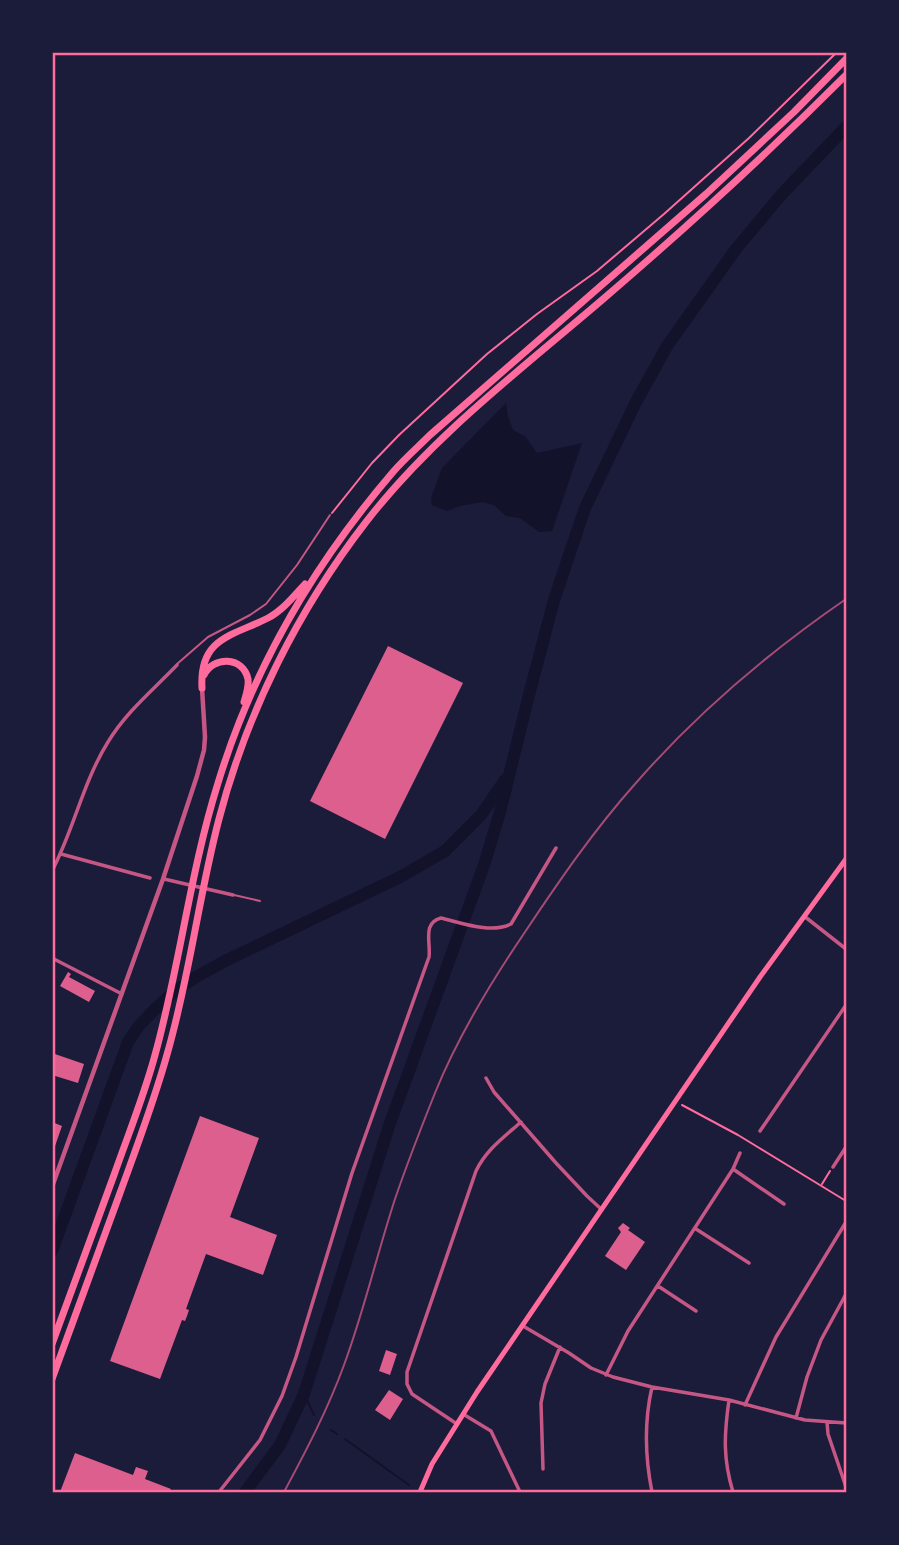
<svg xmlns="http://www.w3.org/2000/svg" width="899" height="1545" font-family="'Fira Sans',sans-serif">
	<rect width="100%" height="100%" fill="#1b1b3a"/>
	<path fill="#12122b" d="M506,403L508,417L513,430L525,436L537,453L582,443L552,531L539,532L520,518L506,516L494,505L482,502L460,506L447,511L432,505L431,498L442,468Z"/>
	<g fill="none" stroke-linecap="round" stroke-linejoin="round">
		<path stroke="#12122b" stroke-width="2" d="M304,1394L314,1415
			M331,1430L337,1434
			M345,1439L409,1485"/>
		<path stroke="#12122b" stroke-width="12" d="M52,1251L128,1042L138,1027L154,1010L174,992L196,977L225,961L402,876L445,851L481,815L505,780
			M245,1492L280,1445L304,1394L389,1126L484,865L500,812L529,695L554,600L585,508L635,404L667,346L736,249L781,195L846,127"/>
	</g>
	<path fill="#dd5f8e" d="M388,646L463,683L385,839L310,801Z
		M68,972L71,974L69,977L95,991L89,1002L60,986Z
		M52,1053L84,1064L78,1083L52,1075Z
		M200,1116L259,1138L230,1217L277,1235L263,1275L206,1254L186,1309L189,1310L187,1316L185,1321L182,1320L160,1379L110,1361Z
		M52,1122L62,1126L53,1152H52Z
		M623,1223L630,1228L628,1230L645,1242L626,1270L605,1256L621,1232L618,1228Z
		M386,1350L397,1354L390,1375L379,1371Z
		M389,1390L403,1399L390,1420L375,1410Z
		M75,1453L133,1475L136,1467L148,1471L145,1479L171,1489L169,1492H60Z"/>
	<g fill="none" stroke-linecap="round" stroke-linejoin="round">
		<path stroke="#ff6b9d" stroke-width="2" d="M332,513L372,463L399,435L487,354L537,314L597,271L664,214L749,138L837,52
			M682,1105L738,1135L846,1201
			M822,1184L830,1171"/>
		<path stroke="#c65784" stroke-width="2" d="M52,53L53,52
			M177,664L208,637L250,615L266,604L297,565L330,515
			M234,895L260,901"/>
		<path stroke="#c65784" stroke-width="3.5" d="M61,854L150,878
			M52,871C74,829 83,782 108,742C126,712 153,690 177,665
			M164,879L233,895
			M804,916L846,949
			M52,958L122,994
			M486,1078L494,1092L556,1163L587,1196L601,1209
			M760,1131L846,1005
			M833,1167L846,1147
			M733,1169L784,1204
			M696,1229L749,1263
			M658,1286L696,1311
			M523,1326L569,1353L591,1368L613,1377L652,1387L729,1400L805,1420L846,1423
			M606,1375L628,1331L733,1169L740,1153
			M729,1400C724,1435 723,1459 733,1492
			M745,1405L776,1337L846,1222
			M463,1414L491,1431L520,1492
			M796,1418L807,1377L821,1340L846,1294
			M827,1422L828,1434L846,1487
			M457,1424L412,1394L407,1384V1372L476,1171C486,1150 504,1137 521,1122
			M543,1469L541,1403L545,1384L560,1347
			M219,1492L260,1440L282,1396L296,1357L352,1173L429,957C431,942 422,923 441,918C462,923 491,934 511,924L556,848
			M652,1492C645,1457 644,1422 652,1387"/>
		<path stroke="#c65784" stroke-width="4.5" d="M52,1187L163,879L197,776L204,750L205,737L202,688"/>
		<path stroke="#ff6b9d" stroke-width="5" d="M420,1492L432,1464L477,1392L760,977L846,859"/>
		<path stroke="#ff6b9d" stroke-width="7" d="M204,675C213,656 243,656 248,679C249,687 246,695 244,702
			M202,688C199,637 233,636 268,618C283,610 294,596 305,584
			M52,1344C73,1288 93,1231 114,1175C128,1135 144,1096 155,1055C180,965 190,872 218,783C253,668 315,563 393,472C404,459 418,447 430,435L706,194L794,112L846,59
			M52,1379C75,1317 97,1255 120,1193C137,1146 155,1099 168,1051C190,974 199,895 219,819C247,712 298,610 366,522C432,437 520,370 602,300C686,228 768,153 846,75"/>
		<path stroke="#a44b75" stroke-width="2" d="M284,1492C306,1451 328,1409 344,1365C364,1311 377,1254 395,1199C407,1164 421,1128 435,1093C458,1036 491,982 525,932C559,881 594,830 635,784C697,713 769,652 846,599"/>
	</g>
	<rect width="899" height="1545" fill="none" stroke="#1b1b3a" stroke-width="108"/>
	<rect x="54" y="54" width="791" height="1437" fill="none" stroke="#ff6b9d" stroke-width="2.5"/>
</svg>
